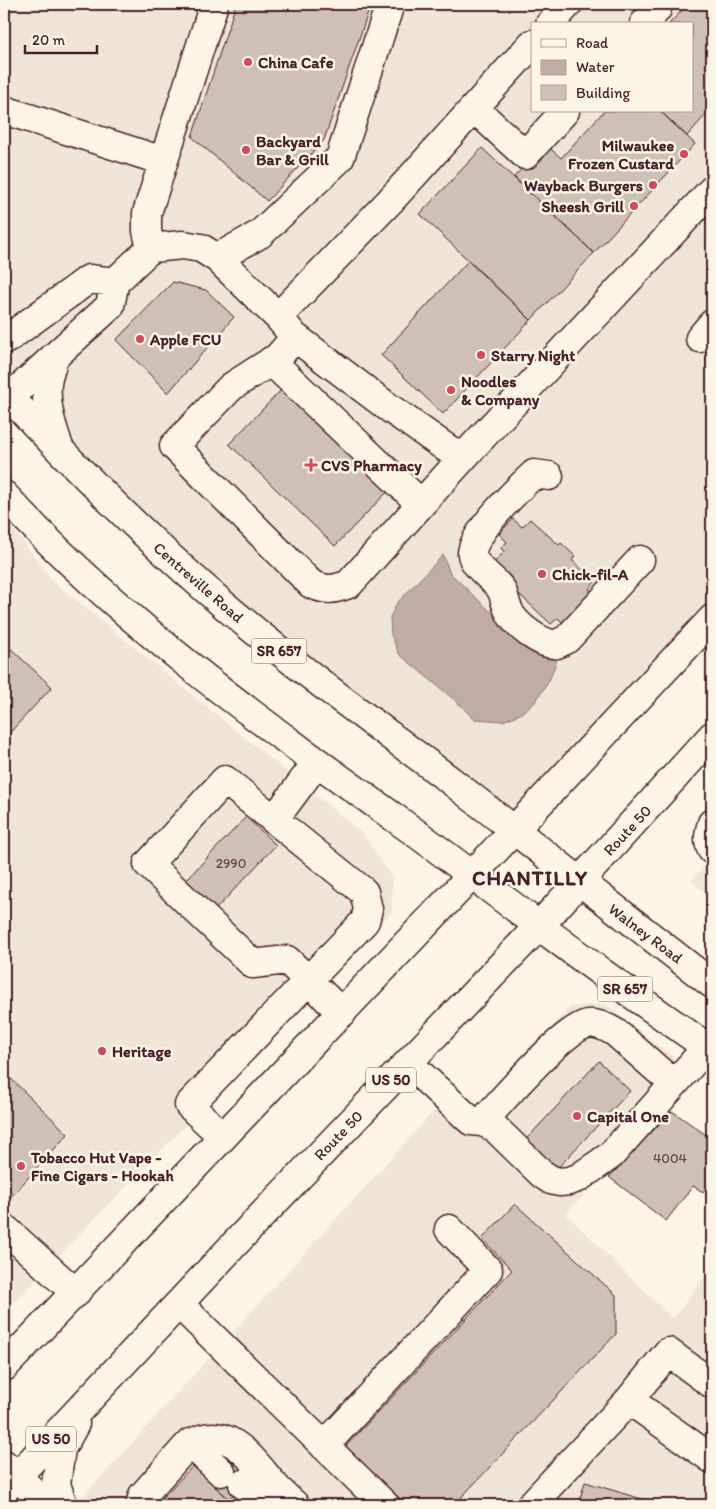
<svg xmlns="http://www.w3.org/2000/svg" width="716" height="1509" font-family="Itim,sans-serif">
	<rect width="100%" height="100%" fill="#fcf5e5"/>
	<filter id="ink" filterUnits="userSpaceOnUse"><feTurbulence type="fractalNoise" baseFrequency=".02" numOctaves="2"/><feDisplacementMap in="SourceGraphic" scale="10" xChannelSelector="R" yChannelSelector="G"/><feConvolveMatrix kernelMatrix="1 2 1 2 8 2 1 2 1" color-interpolation-filters="sRGB"/></filter>
	<g filter="url(#ink)">
		<path fill="#eee5d7" fill-rule="evenodd" d="M4,4H712V619L514,829L365,718L4,390ZM532,24H692V111H532Z
			M4,517L54,582L362,833L392,878V912L4,1313Z
			M712,858V897L691,881Z
			M605,1004L696,1074L566,1214L673,1319L712,1266V1505H81L78,1502L447,1097L468,1117L570,1007Z"/>
		<path fill="#c0aca5" stroke="#917474" d="M443,555L450,573L534,653L559,654L549,681L535,702L520,714L503,721L474,719L457,702L399,654L391,635L390,617L397,603Z"/>
		<path fill="#cfc0b7" stroke="#4a1f2b" d="M236,4H371L324,140L267,201L192,137Z
			M688,4H712V108L687,136L660,111H692V24H669Z
			M604,111H660L695,144L594,253L514,177L545,144L561,158Z
			M482,148L594,253L531,320L420,214Z
			M468,261L531,320L443,414L381,355Z
			M173,282L206,290L234,317L168,393L116,340Z
			M287,384L392,487L335,546L229,444Z
			M513,519L522,527L530,519L559,545L561,543L575,556L572,560L595,582L589,589L595,595L566,626L558,618L551,624L490,567L504,552L501,548L507,542L499,534Z
			M8,646L52,687L4,739V651Z
			M246,817L276,845L215,910L185,881Z
			M599,1061L630,1091L551,1175L520,1146Z
			M4,1072L68,1134L7,1201L4,1198Z
			M672,1111L712,1139V1180L703,1192L693,1186L666,1221L609,1177Z
			M515,1204L616,1295V1334L454,1505H407L345,1447L512,1270L482,1239Z
			M236,1456L253,1472L229,1499L211,1483Z
			M194,1465L211,1483L236,1505H155Z
			M585,1482L662,1505H578Z"/>
		<g fill="none" stroke-linecap="round" stroke-linejoin="round">
			<g stroke="#4a1f2b" stroke-width="31">
				<path id="minor" d="M550,24L568,4
					M644,24L657,9L652,4
					M474,108L525,155L565,111
					M4,110L163,161
					M151,248L147,231V213L214,4
					M217,258L260,234L340,158L390,4
					M278,317L390,201L532,44
					M700,338L712,324
					M4,339H7L89,279L115,282
					M271,361L421,504
					M10,397L110,306L115,282L151,248L183,245L201,248L217,258L278,317L295,337
					M462,459L388,407L295,337L278,357L231,387L174,446L311,584C327,591 333,590 349,584L470,450L712,190
					M549,476L534,474C519,488 471,534 472,554C473,566 494,579 501,589C505,596 505,604 509,611C514,624 542,646 557,644C560,643 564,640 567,639L640,560
					M274,820L317,762
					M712,823C709,833 707,841 712,850
					M408,1063L471,1121L482,1122L494,1127L542,1174L551,1180L560,1182L569,1181L578,1178L600,1163L611,1155L707,1047
					M482,1122C503,1100 562,1030 587,1024C597,1022 608,1028 616,1033L674,1084
					M223,1137L189,1105L365,921L368,909L364,892L225,780L148,864L253,964L287,960L342,1013
					M4,1228L76,1293
					M179,1304L385,1505
					M629,1400L668,1352L712,1384
					M190,1443L221,1472
					M324,1446L488,1270L449,1229
					M4,1464L47,1505
					M243,1484L266,1505
					M140,1505L143,1495L187,1446C227,1419 251,1459 275,1486C281,1493 288,1499 295,1505
					M531,1505L629,1400L712,1459"/>
			</g>
			<g stroke="#4a1f2b" stroke-width="31">
				<path id="major" d="M54,357C52,366 48,375 47,384C45,406 52,426 59,447
					M4,391C90,484 181,573 281,652C338,698 397,740 455,784C541,850 626,918 712,984
					M4,495C123,625 269,728 413,831C476,877 538,926 601,972C638,999 676,1025 712,1051"/>
			</g>
			<g stroke="#4a1f2b" stroke-width="31">
				<path id="highway" d="M4,1367L472,875L712,619
					M4,1490L244,1234L539,926L712,736
					M63,1505L56,1484L61,1449L75,1424"/>
			</g>
			<use href="#minor" stroke="#fcf5e5" stroke-width="28"/>
			<use href="#major" stroke="#fcf5e5" stroke-width="28"/>
			<use href="#highway" stroke="#fcf5e5" stroke-width="28"/>
		</g>
	</g>
	<g fill="#d1495b" stroke="#fcf5e5" stroke-width="2">
		<circle cx="248" cy="62" r="5"/>
		<circle cx="246" cy="150" r="5"/>
		<circle cx="684" cy="154" r="5"/>
		<circle cx="653" cy="185" r="5"/>
		<circle cx="634" cy="206" r="5"/>
		<circle cx="140" cy="339" r="5"/>
		<circle cx="481" cy="355" r="5"/>
		<circle cx="451" cy="390" r="5"/>
		<path d="M308.5 457.5h5v5h5v5h-5v5h-5v-5h-5v-5h5z"/>
		<circle cx="542" cy="574" r="5"/>
		<circle cx="102" cy="1051" r="5"/>
		<circle cx="577" cy="1116" r="5"/>
		<circle cx="21" cy="1166" r="5"/>
	</g>
	<g text-anchor="middle" stroke-width="5" stroke-linejoin="round" paint-order="stroke">
		<g font-size="14" fill="#6b474e">
			<text x="231" y="868">2990</text>
			<text x="670" y="1163">4004</text>
		</g>
		<g fill="#fcf5e5" stroke="#7f5f63" stroke-width="1">
			<rect x="251.5" y="638.5" width="55" height="25" rx="4"/>
			<rect x="597.5" y="976.5" width="55" height="25" rx="4"/>
			<rect x="366" y="1067.5" width="50" height="25" rx="4"/>
			<rect x="26" y="1426.5" width="50" height="25" rx="4"/>
		</g>
		<g font-size="15" font-weight="bold" fill="#4a1f2b">
			<text x="279" y="656">SR 657</text>
			<text x="625" y="994">SR 657</text>
			<text x="391" y="1085">US 50</text>
			<text x="51" y="1444">US 50</text>
		</g>
		<g font-size="16" font-weight="bold" fill="#4a1f2b" stroke="#fcf5e5" text-anchor="start">
			<text x="258" y="68">China Cafe</text>
			<text x="256" y="147">Backyard<tspan x="256" dy="18">Bar &amp; Grill</tspan></text>
			<text x="674" y="151" text-anchor="end">Milwaukee<tspan x="674" dy="18">Frozen Custard</tspan></text>
			<text x="643" y="191" text-anchor="end">Wayback Burgers</text>
			<text x="624" y="212" text-anchor="end">Sheesh Grill</text>
			<text x="150" y="345">Apple FCU</text>
			<text x="491" y="361">Starry Night</text>
			<text x="461" y="387">Noodles<tspan x="461" dy="18">&amp; Company</tspan></text>
			<text x="321" y="471">CVS Pharmacy</text>
			<text x="552" y="580">Chick-fil-A</text>
			<text x="112" y="1057">Heritage</text>
			<text x="587" y="1122">Capital One</text>
			<text x="31" y="1163">Tobacco Hut Vape -<tspan x="31" dy="18">Fine Cigars - Hookah</tspan></text>
		</g>
		<g font-size="16" fill="#4a1f2b" stroke="#fcf5e5">
			<text transform="translate(199 582) rotate(41)" y="6">Centreville Road</text>
			<text transform="translate(627 830) rotate(-47)" y="6">Route 50</text>
			<text transform="translate(646 933) rotate(37)" y="6">Walney Road</text>
			<text transform="translate(338 1135) rotate(-46)" y="6">Route 50</text>
		</g>
		<g font-size="21" font-weight="bold" letter-spacing="1" fill="#4a1f2b" stroke="#fcf5e5">
			<text x="530" y="885">CHANTILLY</text>
		</g>
	</g>
	<rect width="716" height="1509" fill="none" stroke="#fcf5e5" stroke-width="20"/>
	<rect x="10" y="10" width="696" height="1489" fill="none" stroke="#4a1f2b" stroke-width="2" filter="url(#ink)"/>
	<rect x="531" y="22" width="162" height="90" fill="#fcf5e5" stroke="#b59f9b"/>
	<rect x="541" y="39" width="25" height="8" fill="#fcf5e5" stroke="#b59f9b"/>
	<text x="576" y="48" font-size="15" fill="#4a1f2b">Road</text>
	<rect x="541" y="60" width="25" height="15" fill="#c0aca5" stroke="#b59f9b"/>
	<text x="576" y="72" font-size="15" fill="#4a1f2b">Water</text>
	<rect x="541" y="85" width="25" height="15" fill="#cfc0b7" stroke="#b59f9b"/>
	<text x="576" y="98" font-size="15" fill="#4a1f2b">Building</text>
	<path d="M25 45v8h72v-8" fill="none" stroke="#4a1f2b" stroke-width="2.5"/>
	<text x="32" y="45" font-size="15" fill="#4a1f2b" stroke="#fcf5e5" stroke-width="4" paint-order="stroke">20 m</text>
</svg>
